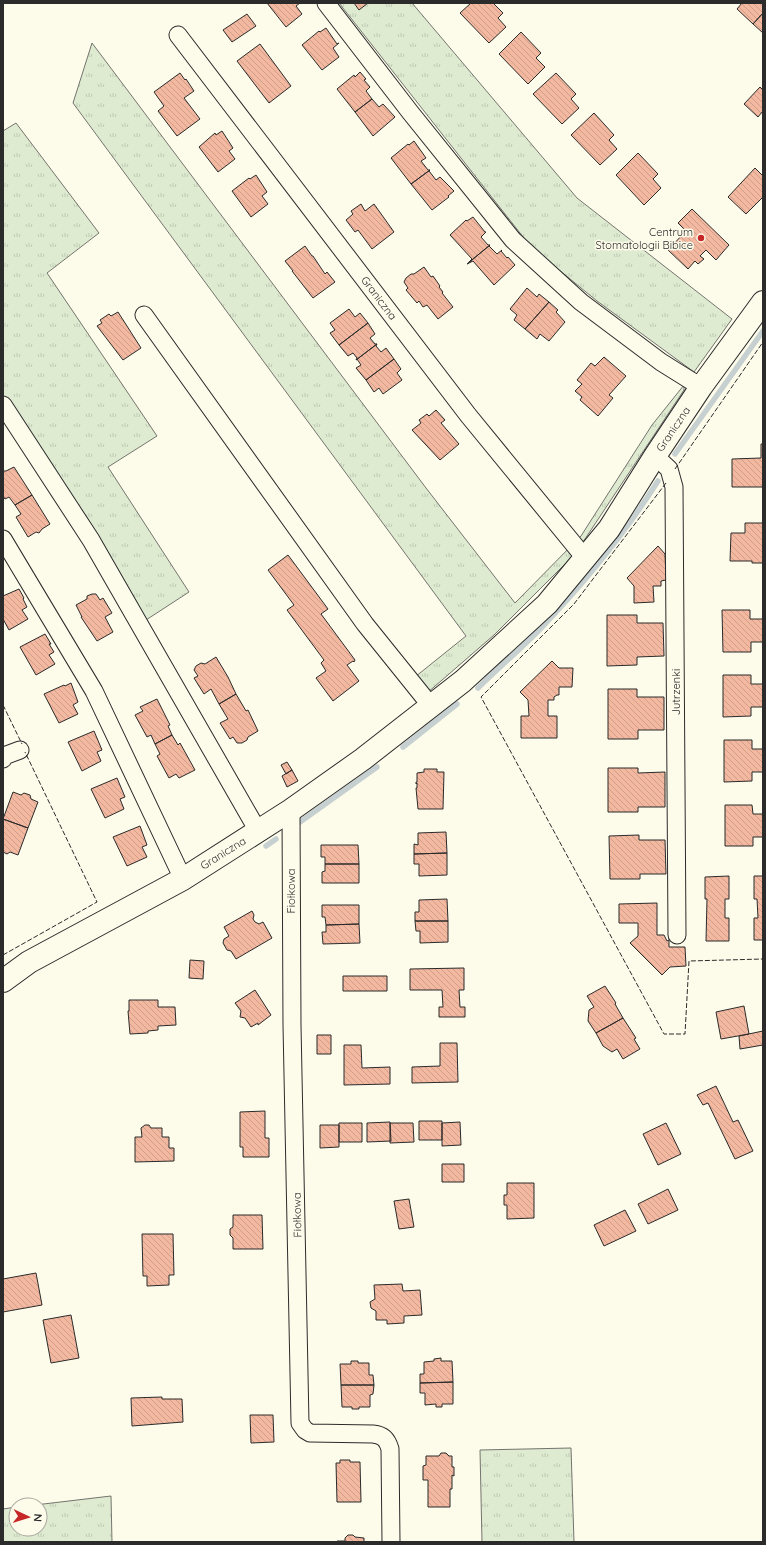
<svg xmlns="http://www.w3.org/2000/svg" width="766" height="1545" font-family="Quicksand,sans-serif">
	<defs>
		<pattern id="grass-tufts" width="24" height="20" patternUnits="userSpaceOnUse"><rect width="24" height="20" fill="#deebd1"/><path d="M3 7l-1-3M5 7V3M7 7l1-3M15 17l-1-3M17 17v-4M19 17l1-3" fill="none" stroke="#bfcab4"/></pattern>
		<pattern id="building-back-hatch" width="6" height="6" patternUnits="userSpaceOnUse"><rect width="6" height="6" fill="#f2b8a0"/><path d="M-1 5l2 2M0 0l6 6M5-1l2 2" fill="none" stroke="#d09e8a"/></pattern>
	</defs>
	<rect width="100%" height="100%" fill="#fdfbea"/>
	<path fill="url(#grass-tufts)" stroke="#74746e" d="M339,3H412L577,198L732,319L694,372L597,301L531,247Z
		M92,43L426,488L515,603L581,536L652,425L684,385V390L575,554L494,635L419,700L415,677L466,636L73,103Z
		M16,123L99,233L47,273L157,436L108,467L189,592L146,620L97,537L3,395V131Z
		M571,1448L574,1542H482L480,1450Z
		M111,1496L112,1542H3V1509L16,1507V1529H40V1505H35Z"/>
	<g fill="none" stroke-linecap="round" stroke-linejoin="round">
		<path stroke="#c7d0d0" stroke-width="5.5" d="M675,454L763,331
			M478,688C499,667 522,648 542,627C585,582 625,533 658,481
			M403,747L457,704
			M300,822L377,767
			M266,846L276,839"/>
	</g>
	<path fill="url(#building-back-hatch)" stroke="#2b2b2b" d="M267,3H300L296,6L302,14L286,27Z
		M354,3H368L359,10Z
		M471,3H493L503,13L498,18L506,27L489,43L460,13Z
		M742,3H763V13L753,24L737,9Z
		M763,13V33L753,24Z
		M247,14L256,26L232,42L223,30Z
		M326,28L337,44L339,43L333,48L339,57L322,70L302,45L319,31L320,32Z
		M521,32L541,53L536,58L545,67L528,84L499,54Z
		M260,44L291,86L269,103L237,61Z
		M360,72L366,79L364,80L370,87L366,91L372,99L355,112L337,89L354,75L355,77Z
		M180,73L185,80L186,79L194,91L184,98L200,119L177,136L158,111L164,106L154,92Z
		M556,73L576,94L571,99L579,108L562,124L533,94Z
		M760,87L763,90V111L758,117L744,104Z
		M372,99L379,107L383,104L395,117L373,136L355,112Z
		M594,113L614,135L609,140L617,149L600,165L571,135Z
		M222,131L233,148L229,151L235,159L218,172L199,147L215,133L216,135Z
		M414,141L426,158L421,161L428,170H430L411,184L391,158L408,144L409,145Z
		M638,153L658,174L653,179L661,188L644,205L616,175Z
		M755,168L763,176V197L746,214L728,197Z
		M430,170L429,171L436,180L440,177L454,191L448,196L449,197L432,210L411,184Z
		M256,175L267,192L262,196L268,204L251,217L232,191L249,178L250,179Z
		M361,204L365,211L374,204L394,232L372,249L358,230L355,232L346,220L353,214L351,211Z
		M692,209L729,245L716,260L706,250L700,256L704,259L698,264L695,261L688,269L668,250L686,231L678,223Z
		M473,217L485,232H486L481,237L488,245H490L467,264L472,259L450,235L466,220L467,221Z
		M490,245L489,246L497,254L502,250L501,251L507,258L508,257L515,265L494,285L473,261L467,264Z
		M305,246L312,256H313L325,274L327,272L335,282L313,298L292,271H293L285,261Z
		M424,267L431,277L433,276L440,286L439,287L443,292L442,293L453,307L438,319L427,305L423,307L419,301L417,303L406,290L408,288L404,282L406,278L411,274H414Z
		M527,288L537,297L539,294L549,302L525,329L514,320L517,315L510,309Z
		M549,302L558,310L556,312L565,322L549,341L540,334L537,339L525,329Z
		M349,309L355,317L360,313L368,323L339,345L330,333L335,330L330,323Z
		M118,312L141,348L123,360L97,326L102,323L100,320L109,314L111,316Z
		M368,323L375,334L370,338L375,344H377L356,360L357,358L353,353L348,356L339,345Z
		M377,344L376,346L381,352L386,348L394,359L366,380L356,368L361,365L357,359L356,360Z
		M604,357L626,376L609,395L613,398L598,416L580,400L582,397L575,391L582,384L577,380L591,363L595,366Z
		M394,359L401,369L397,373L402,380L383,394L379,388L374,392L366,380Z
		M436,410L445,420L441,423L459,444L440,460L412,430L421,423L419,420L427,414L429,416Z
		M761,444H763V487H732V459L761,458Z
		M14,467L32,495L15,505L9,497L5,499L3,496V471H6Z
		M32,495L50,524L42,529L39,533L36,532L28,537L16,517L21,514L15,505Z
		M745,523H763V563H752V561H730L731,533H745Z
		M658,546L665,554L666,580L661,581V586H653L654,602L634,603V586L627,578Z
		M288,555L328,609L321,614L355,660L354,662L353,661L347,665L359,681L333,701L316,678L326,671L321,663L324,660L287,610L294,605L268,570Z
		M19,589L24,598L23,599L27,607L22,610L28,619L9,630L3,619V596Z
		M92,594H96L100,600L103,598L112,613L105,617L113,632L97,641L81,617H82L76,605L87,599V596Z
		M722,610H750V619H763V642H751V652H723Z
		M607,615H637V623H663L664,656L637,657V665L607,666Z
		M45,634L51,644H49L54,652L49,655L55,664L36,675L20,647Z
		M216,657L228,677L236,694L219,704L211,689L204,694L194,678L198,676L194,670L196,666L201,663L205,664Z
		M552,661L559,668H573L572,687H559V695H557L554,697V700H548V716H557V738H521V716H529L528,700L520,692Z
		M723,675H751V684H763V707H751V716L723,717Z
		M71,683L78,702L73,705L78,714L59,723L44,694L64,685L65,686Z
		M608,689H637V697H664V730H638V739H608Z
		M236,694L246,711L248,710L258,731L248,737L247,740L242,743H237L233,737L230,739L220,723L228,719L219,704Z
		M157,699L170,725L168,726L172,735L155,744L151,735L147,737L135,715L143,711L140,707Z
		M94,731L102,750L97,752L101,761L82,771L68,742Z
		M172,735L178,745L180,743L195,770L179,778L176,774L169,778L157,756L160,754L155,744Z
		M724,740H752V749H763V772H752V781L724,782Z
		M287,762L292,770L286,774L281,765Z
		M608,768H638V773L665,772V807H638V812H608Z
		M424,769H437V772H444L443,809H418L416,788H417V783L416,784V782H417V773L424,772Z
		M292,770L298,781L287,787L282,776Z
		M117,778L125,797L120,799L124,809L105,818L91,789Z
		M13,792L21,795L24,793L30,795L31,799L38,802L28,828L3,819Z
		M725,805H752L753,814H763V837H753V846H725Z
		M3,819L28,828L18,855L10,852L7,854L3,852Z
		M140,826L147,845L142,847L147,857L127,866L113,837Z
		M446,832L447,853L414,854V844L418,845V833Z
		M639,835V840H665L666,874H640V879H610L609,836Z
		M321,845H358L359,864H325V857H321Z
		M447,853V875L419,876V864H414V854Z
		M325,864H359V883H322V872L325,871Z
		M729,876V899H725V918H729V941H706L707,899H705V877Z
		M754,876H763V940H754V918H758L757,899H754Z
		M447,899L448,921H415V912H419V900Z
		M657,903V935H664L667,941L669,940V947H685L686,966L670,967L662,975L630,943L638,936V923H619V904Z
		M322,905H359V924L326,925L325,917H322Z
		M252,911L254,915L253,919L255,922L259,924L263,922L272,938L236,959L231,951L227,950L223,943L224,939L229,936L224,927Z
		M415,921H448V942L420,943V931H416Z
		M359,924L360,943L323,944L322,932H326V925Z
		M190,960L204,961L203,979L189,978Z
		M464,968V990H459L460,1007H465V1017H439V1007H443L442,990H410V969Z
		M343,976H387V991H343Z
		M605,986L616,1003L615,1004L623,1018L596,1033L588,1021L589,1010L594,1007L587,996Z
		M255,990L271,1015L258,1025V1023L251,1027L245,1018L240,1017L241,1011L235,1003Z
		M129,1000H158V1007H175L176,1025L158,1026V1030L148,1031V1033L130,1034L128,1011H129Z
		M744,1006L749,1034L721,1039L716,1012Z
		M623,1018L636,1038L634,1039L640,1049L623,1059L617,1049L612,1052L603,1046L596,1033Z
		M763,1031V1045L740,1049L739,1036Z
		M317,1035H331V1054H317Z
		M440,1043H457L458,1082L412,1083V1067L440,1066Z
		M344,1045H361L362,1068L390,1067V1084L344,1085Z
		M716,1086L733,1122L738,1120L753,1151L735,1159L708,1103L703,1105L697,1095Z
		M265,1111V1138H269V1157H243V1147H240V1112Z
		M419,1121H442V1140H419Z
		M390,1122L391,1141L367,1142V1123Z
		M460,1122L461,1145L442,1146V1123Z
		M339,1123H362V1142H339Z
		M390,1123H413L414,1142L390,1143Z
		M666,1123L681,1154L658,1165L643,1134Z
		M145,1125H149L151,1128H162V1137H169V1148H174V1161L135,1162V1137H142L141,1128Z
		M320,1125H339V1147L320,1148Z
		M442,1164H464V1182H442Z
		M507,1183H534V1218L507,1219V1205H504V1195H507Z
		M668,1189L678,1210L648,1224L638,1204Z
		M409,1199L414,1227L399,1229L394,1201Z
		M625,1210L636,1231L604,1246L594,1225Z
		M233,1215H262L263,1249H233V1238L230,1235V1229L233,1227Z
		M142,1234H173L174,1275H169V1285L147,1286V1276H143Z
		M36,1273L42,1305L3,1312V1279Z
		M402,1284L403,1291L420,1290L422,1315L404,1316V1323L387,1324V1320H376V1311L371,1308L370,1302L375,1299L374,1285Z
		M71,1315L79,1358L51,1363L43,1320Z
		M441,1358V1361H452L453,1382L420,1383V1374H424V1362L434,1361V1359Z
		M351,1361H358V1363H369V1375H373L374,1385H341L340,1364H351Z
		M453,1382V1404H442V1407H436V1404L425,1405V1393H420V1383Z
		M341,1385H374L373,1394L370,1395V1407H359V1409H352V1407H342Z
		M162,1397V1399H182L183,1422L132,1426L131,1398Z
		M250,1415H273L274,1442L251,1443Z
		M441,1453H446L449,1456H452V1467H454V1476L452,1475V1489H450V1507H428V1480H423V1466L426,1465V1456H439Z
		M340,1460H350V1462H360L361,1502H337L336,1463H340Z
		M348,1535H353L355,1537L364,1538V1542H337V1541H345V1538Z"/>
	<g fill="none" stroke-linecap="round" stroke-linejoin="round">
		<g stroke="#2b2b2b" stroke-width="19">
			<path id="street" d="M326,3L410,112L513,240L581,302L661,362L701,387
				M178,35L468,415L585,558
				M144,315L365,624L431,706
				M3,405L91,540L258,831
				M655,456L669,469L674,487L677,935
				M3,539L94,691L183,879
				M3,759L4,756L20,750
				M291,810L292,1025L300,1423L305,1430L310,1433L373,1434C383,1435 387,1439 390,1449L391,1542"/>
		</g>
		<g stroke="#2b2b2b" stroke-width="24">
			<path id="secondary" d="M3,981L29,962L183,879L291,810L363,759L463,681L547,604L609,529L655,456L701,387L763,302"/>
		</g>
		<use href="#street" stroke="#fdfbea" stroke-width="17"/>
		<use href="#secondary" stroke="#fdfbea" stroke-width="22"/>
		<path stroke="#2b2b2b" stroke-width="1" stroke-dasharray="5 2" stroke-linecap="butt" d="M675,469L763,342
			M666,483L574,604L481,697L664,1034H685L689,961L763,959
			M3,705L22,744
			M3,955L97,902L25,752"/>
	</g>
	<circle fill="#c62828" stroke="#fdfbea" stroke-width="1.5" cx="701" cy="238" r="4"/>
	<g text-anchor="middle" stroke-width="3" stroke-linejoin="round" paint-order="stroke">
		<g font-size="11" fill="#2b2b2b" stroke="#fdfbea" text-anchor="end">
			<text x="693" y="236">Centrum<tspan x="693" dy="13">Stomatologii Bibice</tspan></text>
		</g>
		<g font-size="11" fill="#2b2b2b" stroke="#fdfbea">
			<text transform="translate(379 298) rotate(53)" y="4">Graniczna</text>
			<text transform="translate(673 429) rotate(-56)" y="4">Graniczna</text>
			<text transform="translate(676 692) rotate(-90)" y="4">Jutrzenki</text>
			<text transform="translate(223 853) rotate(-32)" y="4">Graniczna</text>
			<text transform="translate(291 891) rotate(-90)" y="4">Fiołkowa</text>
			<text transform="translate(297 1215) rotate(-91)" y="4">Fiołkowa</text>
		</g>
	</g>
	<rect width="766" height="1545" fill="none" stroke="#2b2b2b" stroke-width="8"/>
	<g transform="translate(28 1517) rotate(94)"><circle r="19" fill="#fdfbea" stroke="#a9a89e"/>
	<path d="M0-3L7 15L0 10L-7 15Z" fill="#c62828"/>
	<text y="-6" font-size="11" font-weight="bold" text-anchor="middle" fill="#2b2b2b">N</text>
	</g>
</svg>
